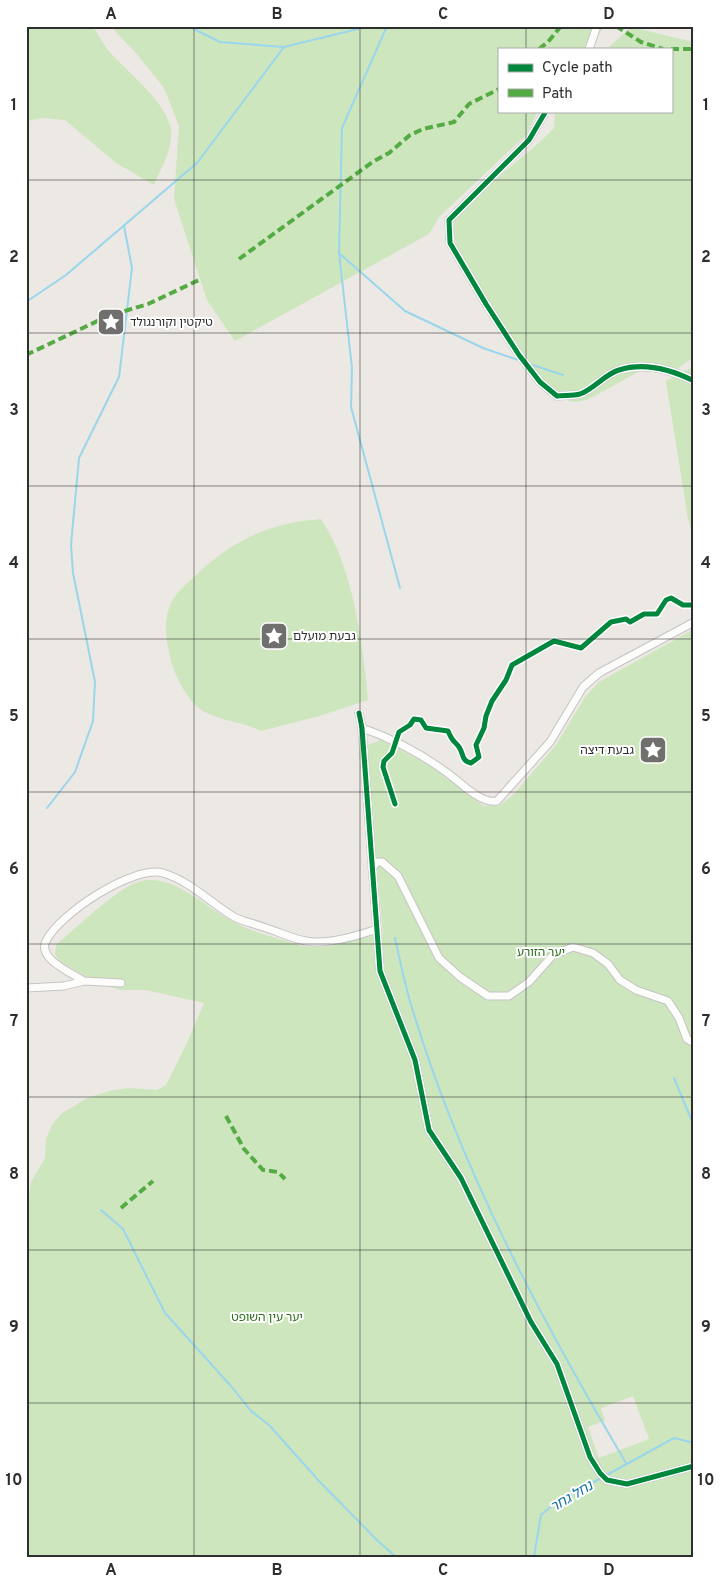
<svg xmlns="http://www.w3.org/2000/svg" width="720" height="1583" font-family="Overpass,'Noto Sans Hebrew',sans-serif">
	<rect width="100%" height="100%" fill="#ece8e4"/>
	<path fill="#cee6be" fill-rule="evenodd" d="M26,26H92C98,33 102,42 107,49C125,70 168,103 171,130C173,149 161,168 154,185L116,163L65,120L43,118L26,121Z
		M110,26H605L586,49H499V111H538L527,134L439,217L429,234L235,341L207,300L174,199L179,126L164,88L136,53Z
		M631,27L694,42V357L670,374L640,371L587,400L575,402L554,397L508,335L458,253L453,230L456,215L463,207L541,141L554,128L555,111H671V49H607Z
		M694,366V539L688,519L666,381Z
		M321,519C353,566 363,644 368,700L319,716L261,731C243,722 221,721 203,711C189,704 175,676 171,661C167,644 163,625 169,608C174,594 185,585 195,576C233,540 269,523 321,519Z
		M694,629V1557H26V1219L31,1182L45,1158L46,1139L52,1125L61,1114L87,1098L109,1091L128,1088L157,1090L166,1085L185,1047L204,1003L146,990H120L95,982L61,962L55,955L56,945C76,928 115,890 138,882C172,871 205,908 234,922C253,933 278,938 299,945C329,952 354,938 383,934L367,763L368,745L381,740L387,743L426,763L484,806H499L513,795L538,766L556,745L585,697L599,682ZM633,1396L649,1439L599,1458L588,1427L605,1421L601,1408Z"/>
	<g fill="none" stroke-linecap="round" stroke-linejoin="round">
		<path stroke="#99d6ec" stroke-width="2" d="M188,26L220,42L284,47L370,26
			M387,26L342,128L339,253L352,368L351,407L400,588
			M340,254L405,311L483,348L521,361
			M26,302L66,275L197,163L284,47
			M530,364L563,375
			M47,808L75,772L93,721L95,682L73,573L71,545L79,458L119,377L132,268L124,226
			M395,938C400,961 405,985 412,1008C460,1168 541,1319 626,1463
			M674,1078L694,1126
			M101,1210L123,1229L165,1313L231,1386L251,1411L269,1425L320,1482L378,1541L396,1557
			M534,1557L541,1515L554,1504L674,1438L694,1443"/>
		<g stroke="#c5c4c5" stroke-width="9">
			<path id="street" d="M589,49L597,26
				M546,111L529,140L449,220L450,243L486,304L519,355L540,382L557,396C564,395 573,396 580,394C594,389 605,374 619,370C644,362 672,370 694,381
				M359,713L362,728L380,971L415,1060L429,1130L461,1178L531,1322L557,1364L590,1457L600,1473L607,1480L627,1484L694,1466
				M362,728C402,742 434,760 466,788C474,794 486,803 497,801L550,742L583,687L599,673L694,622
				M372,868L377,862H382L398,876L439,958L460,977L488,996H509L529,982L553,955L573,947L593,953L608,964L620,980L636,990L668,1001L679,1018L687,1039L694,1043
				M84,981C72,973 37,959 46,941C59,914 133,865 163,873C190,881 211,903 234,917C244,922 256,924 266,928C279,932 293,939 306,941C328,945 357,936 377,929
				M26,988L64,986L84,981L121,983"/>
		</g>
		<use href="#street" stroke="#fcfcfb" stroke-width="7"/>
		<path stroke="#54ab44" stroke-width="4" stroke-dasharray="8 4" stroke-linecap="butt" d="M616,26L641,42L663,49
			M539,49L548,42L561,26
			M671,49H694
			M239,259L374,161L389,153L410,135L423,129L454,122L469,104L499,89
			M26,355L108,316L148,304L199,280
			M226,1116L244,1149L263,1170L278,1172L285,1179
			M121,1208L153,1181"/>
		<g stroke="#fff" stroke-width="8">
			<path id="cycleway" d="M546,111L529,140L449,220L450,243L486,304L519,355L540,382L557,396C564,395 573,396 580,394C594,389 605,374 619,370C644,362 672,370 694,381
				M359,713L362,728L380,971L415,1060L429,1130L461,1178L531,1322L557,1364L590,1457L600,1473L607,1480L627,1484L694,1466
				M395,804L383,767L384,761L392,753L399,732L410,725L414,719L421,720L426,728L448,731C453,743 453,739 459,747C464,754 461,761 471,763L479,757L476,745L484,728L486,716L492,701L506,680L512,665L554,641L581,648L611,622L626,619L630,622L644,614H657L666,600L671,598L683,605H694"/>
		</g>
		<use href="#cycleway" stroke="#00873e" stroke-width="5"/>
	</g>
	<path fill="none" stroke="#2e2e2e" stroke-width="1" stroke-opacity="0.55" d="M194,26V1557M360,26V1557M526,26V49M526,111V1557M26,180H694M26,333H694M26,486H694M26,639H694M26,792H694M26,944H694M26,1097H694M26,1250H694M26,1403H694"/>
	<defs>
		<g id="sight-square" transform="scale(1.4375)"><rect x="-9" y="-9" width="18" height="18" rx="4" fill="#706f6e" stroke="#fff"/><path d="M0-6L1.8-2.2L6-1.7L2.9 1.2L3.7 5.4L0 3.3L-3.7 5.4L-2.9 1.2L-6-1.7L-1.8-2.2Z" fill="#fff"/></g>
	</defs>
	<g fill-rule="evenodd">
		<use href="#sight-square" x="111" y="322"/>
		<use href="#sight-square" x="274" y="636"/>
		<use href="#sight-square" x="653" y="750"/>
	</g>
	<g text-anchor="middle" stroke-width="4" stroke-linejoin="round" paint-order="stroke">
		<g font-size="12" fill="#2e2e2e" stroke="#fff" text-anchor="start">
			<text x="130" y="326">טיקטין וקורנגולד</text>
			<text x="293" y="640">גבעת מועלם</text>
			<text x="634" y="754" text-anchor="end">גבעת דיצה</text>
		</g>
		<g font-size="12" fill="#2c6e1b" stroke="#fff">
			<text x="541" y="956">יער הזורע</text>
			<text x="267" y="1321">יער עין השופט</text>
		</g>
		<g font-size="14" font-style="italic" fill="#0d6fa3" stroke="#fff">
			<text transform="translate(571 1496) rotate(-31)" y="5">נחל גחר</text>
		</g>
	</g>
	<rect width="720" height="1583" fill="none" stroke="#ffffff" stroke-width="55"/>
	<rect x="498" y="48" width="175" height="65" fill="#ffffff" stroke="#ababab"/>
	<rect x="508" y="64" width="25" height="8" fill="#00873e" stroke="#ababab"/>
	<text x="542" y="72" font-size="15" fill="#2e2e2e">Cycle path</text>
	<rect x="508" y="89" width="25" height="8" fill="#54ab44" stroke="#ababab"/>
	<text x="542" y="98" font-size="15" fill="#2e2e2e">Path</text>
	<rect x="28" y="28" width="664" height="1528" fill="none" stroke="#2e2e2e" stroke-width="2"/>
	<g font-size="16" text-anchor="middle" font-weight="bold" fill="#2e2e2e">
		<text x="111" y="19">A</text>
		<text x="277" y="19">B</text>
		<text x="443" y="19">C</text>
		<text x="609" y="19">D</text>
		<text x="14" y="110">1</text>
		<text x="706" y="110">1</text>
		<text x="14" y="262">2</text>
		<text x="706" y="262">2</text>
		<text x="14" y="415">3</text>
		<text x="706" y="415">3</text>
		<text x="14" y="568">4</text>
		<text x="706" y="568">4</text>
		<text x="14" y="721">5</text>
		<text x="706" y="721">5</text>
		<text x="14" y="874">6</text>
		<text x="706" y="874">6</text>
		<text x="14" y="1026">7</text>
		<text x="706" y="1026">7</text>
		<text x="14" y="1179">8</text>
		<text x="706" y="1179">8</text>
		<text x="14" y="1332">9</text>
		<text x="706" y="1332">9</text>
		<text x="14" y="1485">10</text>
		<text x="706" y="1485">10</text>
		<text x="111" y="1575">A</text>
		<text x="277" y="1575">B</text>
		<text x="443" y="1575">C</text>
		<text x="609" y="1575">D</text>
	</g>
</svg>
